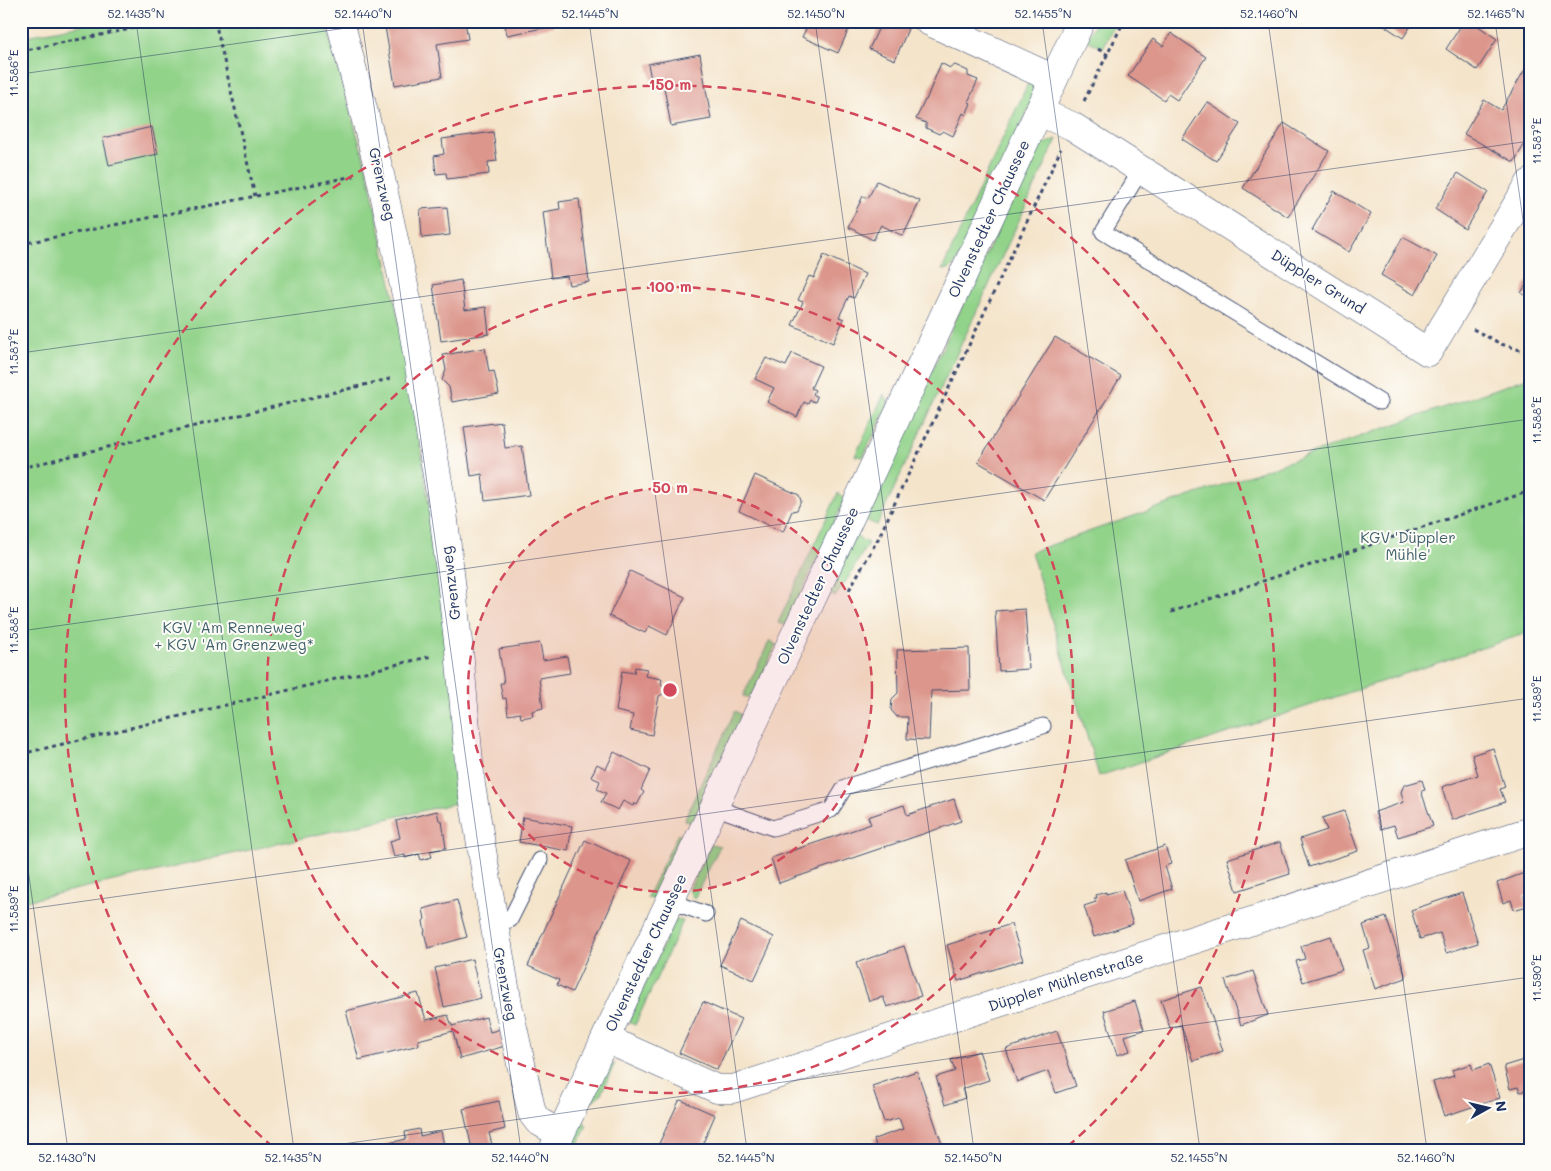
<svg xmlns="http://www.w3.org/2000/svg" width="1551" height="1171" font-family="Mali,sans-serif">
	<rect width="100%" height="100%" fill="#fdfcf7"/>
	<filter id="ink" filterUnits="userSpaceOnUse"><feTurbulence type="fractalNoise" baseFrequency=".02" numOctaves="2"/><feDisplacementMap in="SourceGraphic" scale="10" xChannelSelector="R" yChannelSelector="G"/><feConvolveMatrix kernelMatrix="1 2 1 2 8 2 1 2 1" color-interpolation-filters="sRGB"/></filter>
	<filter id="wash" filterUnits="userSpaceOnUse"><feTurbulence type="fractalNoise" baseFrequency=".0096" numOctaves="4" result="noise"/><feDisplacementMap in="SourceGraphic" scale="20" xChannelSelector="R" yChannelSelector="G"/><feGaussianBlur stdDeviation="1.12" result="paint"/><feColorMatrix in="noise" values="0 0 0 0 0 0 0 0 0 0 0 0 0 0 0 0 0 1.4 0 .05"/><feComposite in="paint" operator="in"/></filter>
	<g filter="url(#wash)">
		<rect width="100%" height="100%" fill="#f4e4ca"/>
		<path fill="#92d38a" stroke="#568174" d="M101,21H325L368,173L410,374L450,652L465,801L21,902V37Z
			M1096,21H1116L1103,48L1087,40Z
			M1030,79L1033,85L1034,97L956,263L950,269L942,270Z
			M1057,139L877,525L863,519L1032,156L1042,145Z
			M1530,377V632L1099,776L1031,552Z
			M884,394L889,403L863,457L855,456Z
			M838,493L845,499L786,625L778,623Z
			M855,536L868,543L848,578L836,596L828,593Z
			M770,640L776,645L752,698L743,696Z
			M735,711L740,714L741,721L695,820L690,823L684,820Z
			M678,834L686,838L656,901L647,897Z
			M711,844L720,846L694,899L689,890Z
			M675,919L683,921L635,1025L628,1022Z
			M615,1063L601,1094L591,1102L606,1070Z
			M581,1120L587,1125L576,1150H568Z"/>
		<g id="blocks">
			<path fill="#dc968c" d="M384,21H465L468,39L437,44L442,77L395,85Z
				M504,21H553L554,26L507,35Z
				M686,21H716V25L686,23Z
				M753,21H771L770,26Z
				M810,21H851L852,22L838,53L802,37Z
				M882,21H891L908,29L895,60L869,49Z
				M1377,21H1414L1403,38Z
				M1464,21H1471L1497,39L1477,70L1446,49Z
				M1171,33L1206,57L1177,100L1168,94L1164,100L1128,76L1153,39L1163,46Z
				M700,54L711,119L671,126L664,87L653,89L648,64Z
				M941,63L950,68L955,65L968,71V76L978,80L968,102L971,103L966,115L963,113L953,136L943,131L939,134L926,128V123L916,119L925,100H926Z
				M1524,71L1530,75V135L1514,162L1464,134L1484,100L1501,110Z
				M1207,102L1240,124L1216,161L1182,139Z
				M1284,123L1329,151L1288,217L1243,188Z
				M152,127L158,154L109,165L103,138Z
				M493,132L497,161L488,162L489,174L447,179L446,173L436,174L434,156L444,154L442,139Z
				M1458,173L1488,192L1465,229L1435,209Z
				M877,181L920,201L903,236L881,225L873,240L848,227L863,196L868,198Z
				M1334,191L1371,214L1349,252L1312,230Z
				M579,199L589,282L569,285L567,276L551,278L543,212L560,209L559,202Z
				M447,207L450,235L422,238L420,209Z
				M1403,237L1437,256L1415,295L1381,275Z
				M824,255L865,274L854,298L849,296L839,317L844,319L833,343L792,325L803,302L798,300L809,276L814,278Z
				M1530,278V298L1521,293Z
				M461,280L465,310L486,307L489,334L441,341L433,285Z
				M1055,337L1121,376L1044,500L978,462Z
				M485,348L489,372L494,371L499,394L452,402L449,387L442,380L446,370L443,355Z
				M792,353L821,366L811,388L815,390L813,394L817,397L815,402L810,400L808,404L804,402L797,417L767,402L774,388L755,379L766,358L786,366Z
				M502,422L505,448L522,446L529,495L485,501L482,474L471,476L464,427Z
				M755,475L799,495L801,501L797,510L792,511L783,532L739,511Z
				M630,571L685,597L667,635L649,626L645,633L609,616Z
				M1025,609L1029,669L999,671L995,611Z
				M540,643L543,660L567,656L570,673L539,678L543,708L532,711L533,716L521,718L520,713L508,715L506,698L503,699L500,683H504L499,649Z
				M969,648L970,690L931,691L929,740L907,739L908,717H897L891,710L892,699L898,693L897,650Z
				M635,667L647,669L645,676L662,679L661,684L665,687L663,694L659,696L652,735L630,730L633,715L616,711L622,671L634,673Z
				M1493,748L1505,787L1500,789L1505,802L1452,820L1442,787L1478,775L1472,755Z
				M614,752L650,770L641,790L644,792L637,805L634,803L633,806L623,801L618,810L601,802L606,793L597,789L600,781L591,777L597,764L606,769Z
				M1422,780L1425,790L1421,791L1433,826L1398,837L1394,825L1381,829L1375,812L1404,802L1401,792L1404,785Z
				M954,799L961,821L779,883L771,858L871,824L868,817L904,805L907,815Z
				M437,811L439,820L442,821L446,848L430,851L432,857L421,860L419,854L405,858V855L394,857L390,841L400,838L396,821Z
				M1344,811L1358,851L1309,867L1300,839L1327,830L1322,818Z
				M523,817L572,826L568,851L519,842Z
				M585,840L631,861L572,992L557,985L559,980L528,966Z
				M1280,842L1290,874L1237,891L1227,859Z
				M1165,846L1171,864L1165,866L1172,889L1138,901L1125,860Z
				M1527,872L1530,879V894L1524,896L1527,906L1514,910L1511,900L1503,903L1497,883Z
				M1122,890L1133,924L1094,937L1084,906L1096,902L1094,898H1097L1096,895L1106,892V894Z
				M1462,893L1478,943L1446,953L1440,933L1420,939L1411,910Z
				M457,900L467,937L428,948L424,932H425L423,921L425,919L423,909Z
				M1386,917L1406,978L1375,989L1363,950L1370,948L1363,925Z
				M741,921L774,937L754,980L720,965Z
				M1011,924L1023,960L958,981L947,945Z
				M1331,936L1342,970L1303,982L1296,961L1305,959L1301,946Z
				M904,946L921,996L887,1007L883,997L869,1001L856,963Z
				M472,959L481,998L444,1007L435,968Z
				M1253,971L1268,1015L1241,1025L1225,980Z
				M1202,987L1223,1051L1193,1061L1181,1025L1170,1028L1161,1000Z
				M418,993L426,1020L448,1015L452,1026L486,1017L490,1032L501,1029L505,1046L460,1059L453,1031L418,1040L419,1045L359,1060L346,1011Z
				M1135,1001L1144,1030L1125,1036L1130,1051L1117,1055L1104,1011Z
				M703,1002L741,1019L717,1070L679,1053Z
				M1057,1031L1076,1086L1056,1093L1048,1071L1017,1082L1006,1049Z
				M979,1051L989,1080L962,1089L965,1098L945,1105L936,1077L955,1071L951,1060Z
				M1530,1058V1089L1520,1092L1518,1087L1510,1089L1504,1066Z
				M1471,1064L1473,1070L1489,1064L1500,1098L1444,1116L1433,1082L1454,1076L1452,1070Z
				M917,1071L944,1150H877L874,1139L903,1129L899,1118L884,1122L872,1086Z
				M681,1100L715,1115L700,1150H656L679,1101Z
				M499,1101L505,1129L489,1133L492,1145L472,1149L463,1109Z
				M419,1129L420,1136L441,1131L445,1150H387L385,1144L406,1139L405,1132Z
				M356,1144L358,1150H334V1149Z"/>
		</g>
	</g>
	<g filter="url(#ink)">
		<use href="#blocks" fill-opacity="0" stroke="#3c4a6e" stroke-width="1"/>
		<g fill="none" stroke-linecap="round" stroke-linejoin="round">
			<g stroke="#3c4a6e" stroke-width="17">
				<path id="service" d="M1141,170L1103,232L1380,402
					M714,807L773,828L831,810L845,787L1043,726
					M670,901L706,914
					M493,923L510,920L540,860"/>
			</g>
			<g stroke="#3c4a6e" stroke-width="29">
				<path id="minor" d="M340,21L379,170L411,318L443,512L459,650L471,785L508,1005L532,1113L538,1121L560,1134
					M928,21L1054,79
					M1039,112L1072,126L1428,352L1530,183
					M606,1039L717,1089H733L1530,831"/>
			</g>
			<g stroke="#3c4a6e" stroke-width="29">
				<path id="tertiary" d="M553,1150L847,524L1081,21"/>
			</g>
			<path stroke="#3c4a6e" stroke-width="3" stroke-dasharray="4 4" stroke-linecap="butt" d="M215,21L255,196
				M1098,49L1108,55
				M21,51L170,21
				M1084,101L1124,21
				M21,244L354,176
				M1473,329L1501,344L1530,353
				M21,468L393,378
				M849,590L878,539L1061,149
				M1171,612L1530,491
				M21,754L432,656"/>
			<use href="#service" stroke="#fff" stroke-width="15"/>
			<use href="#minor" stroke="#fff" stroke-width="28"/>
			<use href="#tertiary" stroke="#fff" stroke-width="28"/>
		</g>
	</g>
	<path fill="none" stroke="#1b2f5e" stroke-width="1" stroke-opacity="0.45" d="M136,21L294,1150M362,21L521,1150M589,21L747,1150M815,21L974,1150M1042,21L1200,1150M1268,21L1427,1150M1495,21L1530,270M21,74L396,21M21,353L1530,141M21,631L1530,419M21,820L68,1150M21,910L1530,698M300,1150L1530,977"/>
	<circle cx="670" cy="690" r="202" fill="#d1495b" fill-opacity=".12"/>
	<g fill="none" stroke="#d1495b" stroke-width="2.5" stroke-dasharray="9 6">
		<circle cx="670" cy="690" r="202"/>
		<circle cx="670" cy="690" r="403"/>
		<path d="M273 1147A605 605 0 1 1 1067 1147"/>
	</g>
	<g text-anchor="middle" stroke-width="4" stroke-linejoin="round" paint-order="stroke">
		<g font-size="15" fill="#1b2f5e" stroke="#fdfcf7">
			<text transform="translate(382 184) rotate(77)" y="5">Grenzweg</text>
			<text transform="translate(989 219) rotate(-65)" y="5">Olvenstedter Chaussee</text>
			<text transform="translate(1318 282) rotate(32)" y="5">Düppler Grund</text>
			<text transform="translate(451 583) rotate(-97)" y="5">Grenzweg</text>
			<text transform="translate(818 586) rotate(-65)" y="5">Olvenstedter Chaussee</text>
			<text transform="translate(646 953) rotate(-65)" y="5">Olvenstedter Chaussee</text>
			<text transform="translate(1066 982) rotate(-18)" y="5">Düppler Mühlenstraße</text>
			<text transform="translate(505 984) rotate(79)" y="5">Grenzweg</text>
		</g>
		<g font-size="15" fill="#3f606b" stroke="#fdfcf7">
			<text x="1408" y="543">KGV 'Düppler<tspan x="1408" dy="17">Mühle'</tspan></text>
			<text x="234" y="633">KGV 'Am Renneweg'<tspan x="234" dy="17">+ KGV 'Am Grenzweg*</tspan></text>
		</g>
	</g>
	<circle cx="670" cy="690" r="8" fill="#d1495b" stroke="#fdfcf7" stroke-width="2.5"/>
	<g font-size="15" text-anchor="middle" font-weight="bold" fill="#d1495b" stroke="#fdfcf7" stroke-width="4" stroke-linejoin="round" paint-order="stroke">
		<text x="670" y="90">150 m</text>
		<text x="670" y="292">100 m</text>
		<text x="670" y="493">50 m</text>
	</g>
	<rect width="1551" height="1171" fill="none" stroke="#fdfcf7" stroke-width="55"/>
	<g transform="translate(1488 1108) rotate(82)" stroke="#fdfcf7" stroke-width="4" paint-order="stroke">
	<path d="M0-4L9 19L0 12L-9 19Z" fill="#1b2f5e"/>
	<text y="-8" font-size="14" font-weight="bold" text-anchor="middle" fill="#1b2f5e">N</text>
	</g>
	<rect x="28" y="28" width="1496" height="1116" fill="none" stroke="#1b2f5e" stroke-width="2"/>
	<g font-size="12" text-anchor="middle" fill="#1b2f5e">
		<text x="136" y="18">52.1435°N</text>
		<text x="363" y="18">52.1440°N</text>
		<text x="590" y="18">52.1445°N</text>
		<text x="816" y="18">52.1450°N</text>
		<text x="1043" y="18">52.1455°N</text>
		<text x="1269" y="18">52.1460°N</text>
		<text x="1496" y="18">52.1465°N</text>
		<text transform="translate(14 73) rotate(-90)" y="4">11.586°E</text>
		<text transform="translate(1537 141) rotate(-90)" y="4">11.587°E</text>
		<text transform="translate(14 352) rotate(-90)" y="4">11.587°E</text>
		<text transform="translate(1537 420) rotate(-90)" y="4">11.588°E</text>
		<text transform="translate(14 630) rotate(-90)" y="4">11.588°E</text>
		<text transform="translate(1537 699) rotate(-90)" y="4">11.589°E</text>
		<text transform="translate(14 909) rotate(-90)" y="4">11.589°E</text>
		<text transform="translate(1537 978) rotate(-90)" y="4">11.590°E</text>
		<text x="67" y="1162">52.1430°N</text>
		<text x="293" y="1162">52.1435°N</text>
		<text x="520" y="1162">52.1440°N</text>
		<text x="746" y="1162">52.1445°N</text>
		<text x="973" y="1162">52.1450°N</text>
		<text x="1199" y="1162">52.1455°N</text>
		<text x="1426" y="1162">52.1460°N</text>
	</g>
</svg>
